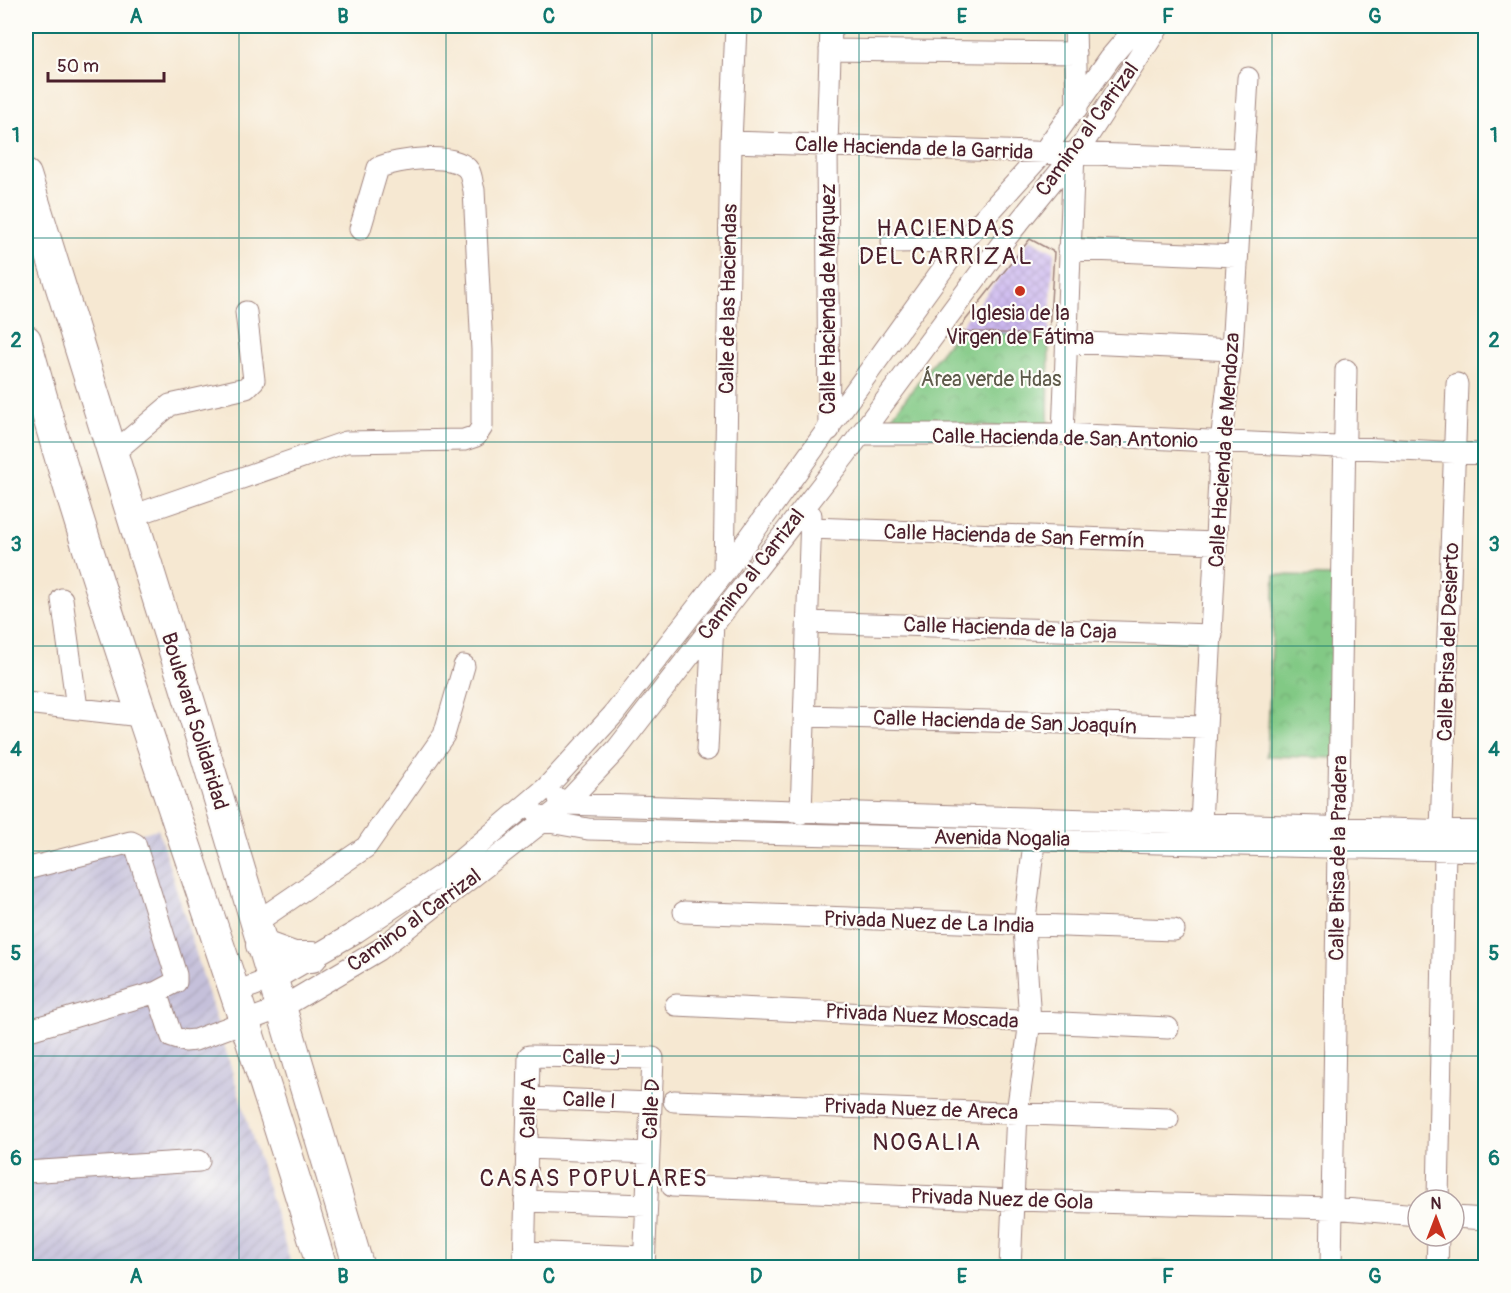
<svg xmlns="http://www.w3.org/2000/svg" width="1511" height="1293" font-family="Pangolin,sans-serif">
	<defs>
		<pattern id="industrial-furrows" width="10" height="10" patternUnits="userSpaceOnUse" patternTransform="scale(1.5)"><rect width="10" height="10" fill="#c5c0da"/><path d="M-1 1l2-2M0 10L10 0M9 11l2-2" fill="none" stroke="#aba5bb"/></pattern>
		<pattern id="park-crowns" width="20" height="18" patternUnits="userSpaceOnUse" patternTransform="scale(1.5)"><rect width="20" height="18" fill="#82c985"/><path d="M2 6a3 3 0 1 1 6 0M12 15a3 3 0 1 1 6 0" fill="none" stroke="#72ac73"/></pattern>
		<pattern id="building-cross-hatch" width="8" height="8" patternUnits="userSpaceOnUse" patternTransform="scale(1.5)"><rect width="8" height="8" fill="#ccb8ef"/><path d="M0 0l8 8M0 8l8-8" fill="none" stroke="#b19ecd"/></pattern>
	</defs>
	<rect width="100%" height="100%" fill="#fdfcf7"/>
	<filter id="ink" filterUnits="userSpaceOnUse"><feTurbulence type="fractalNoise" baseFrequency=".0167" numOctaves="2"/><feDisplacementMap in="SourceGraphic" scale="12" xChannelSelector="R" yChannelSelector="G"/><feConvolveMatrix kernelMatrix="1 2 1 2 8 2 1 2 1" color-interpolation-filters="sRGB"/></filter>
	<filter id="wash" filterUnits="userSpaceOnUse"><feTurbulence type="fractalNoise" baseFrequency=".008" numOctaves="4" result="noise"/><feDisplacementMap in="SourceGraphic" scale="24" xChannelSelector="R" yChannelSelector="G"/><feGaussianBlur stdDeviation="1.35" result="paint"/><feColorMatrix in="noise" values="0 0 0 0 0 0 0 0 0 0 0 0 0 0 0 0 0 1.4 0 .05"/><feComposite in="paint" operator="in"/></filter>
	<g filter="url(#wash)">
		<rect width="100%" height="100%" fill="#f6e8d2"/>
		<path fill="url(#industrial-furrows)" d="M158,829L292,1267L26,1268V864Z"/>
		<path fill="url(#park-crowns)" stroke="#667458" stroke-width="1.5" d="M957,331L1049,335L1048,430L890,419Z
			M1275,575L1338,576L1335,758L1267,756Z
			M1042,1260L1323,1266V1268H1042Z"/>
		<g id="blocks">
			<path fill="url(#building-cross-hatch)" d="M1030,239L1054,252L1049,335L957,331Z"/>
		</g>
	</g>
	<g filter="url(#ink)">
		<use href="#blocks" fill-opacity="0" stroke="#a0847e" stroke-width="1.5"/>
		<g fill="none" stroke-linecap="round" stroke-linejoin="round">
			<g stroke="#a0847e" stroke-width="23">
				<path id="minor" d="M1075,26L1077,109
					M830,50L1076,53
					M731,142L1241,159
					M892,242L963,241
					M1068,249L1236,256
					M1066,342L1232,350
					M829,430L827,145L831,26
					M861,434H1063L1486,454
					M1063,434L1074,152
					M112,454L170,405L246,388L254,380L246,312
					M132,516L346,442L464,440L476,436L482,427V350L474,190C472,185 472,176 469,171C457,151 396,159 378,168L360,229
					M811,528L1216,543
					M724,573L731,142L736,26
					M62,599L77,708
					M808,622L1212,635
					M26,703L141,716
					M805,716L1206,727
					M707,750L713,622
					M559,799L565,804L1486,832
					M801,813L811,515
					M538,816L544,821L588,829L1486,851
					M1201,823L1221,442L1232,350L1248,78
					M1441,830L1457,384
					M26,869L131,842L135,844L176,975V982L157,992
					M684,912L1174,930
					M255,923L366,847L444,735L464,666
					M236,992L282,975L356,932L449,870L546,788L613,715L724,573L963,241L1043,153L1110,58L1137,26
					M676,1005L1168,1028
					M26,1031L157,992L172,1037L185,1041L195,1040L281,1008L379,950L565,804L617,749L846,454L1006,238L1084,142L1159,26
					M528,1098L651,1103
					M674,1101L1168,1119
					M527,1148L649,1153
					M26,1172L199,1161
					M672,1186L1013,1200L1332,1208L1418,1215
					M1438,1200L1445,850
					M525,1201L646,1205
					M1454,1217L1486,1219
					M524,1252L644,1257
					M524,1268L529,1056L653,1058L644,1268
					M1010,1268L1017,1112L1030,1022L1024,927L1036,826
					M1331,1268L1346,370
					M1437,1268L1438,1236"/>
			</g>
			<g stroke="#a0847e" stroke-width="32">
				<path id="highway" d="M26,175L192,709L359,1268
					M26,340C112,653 230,956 322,1268
					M261,945L294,957H312"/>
			</g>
			<use href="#minor" stroke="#fff" stroke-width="21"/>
			<use href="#highway" stroke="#fff" stroke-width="30"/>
		</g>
	</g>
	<path fill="none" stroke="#0f766e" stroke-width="1.5" stroke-opacity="0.55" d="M239,26V1268M446,26V1268M652,26V1268M859,26V1268M1065,26V1268M1272,26V1268M26,238H1486M26,442H1486M26,646H1486M26,851H1486M26,1056H1486"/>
	<circle fill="#c8321e" stroke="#fdfcf7" stroke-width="2" cx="1020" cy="291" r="6"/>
	<g text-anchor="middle" stroke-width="4.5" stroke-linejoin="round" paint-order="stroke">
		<g font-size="21" fill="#4a1f2b" stroke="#fdfcf7">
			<text transform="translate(1087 129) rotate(-54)" y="7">Camino al Carrizal</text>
			<text transform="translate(914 148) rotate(2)" y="7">Calle Hacienda de la Garrida</text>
			<text transform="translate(728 299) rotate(-89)" y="7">Calle de las Haciendas</text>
			<text transform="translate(828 299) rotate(-90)" y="7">Calle Hacienda de Márquez</text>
			<text transform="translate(1065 438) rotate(1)" y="7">Calle Hacienda de San Antonio</text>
			<text transform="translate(1224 450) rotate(-86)" y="7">Calle Hacienda de Mendoza</text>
			<text transform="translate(1014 536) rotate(2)" y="7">Calle Hacienda de San Fermín</text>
			<text transform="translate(751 574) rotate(-52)" y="7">Camino al Carrizal</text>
			<text transform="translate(1010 628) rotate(2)" y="7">Calle Hacienda de la Caja</text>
			<text transform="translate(1448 642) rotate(-88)" y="7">Calle Brisa del Desierto</text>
			<text transform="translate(195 721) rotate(73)" y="7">Boulevard Solidaridad</text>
			<text transform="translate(1005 722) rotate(2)" y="7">Calle Hacienda de San Joaquín</text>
			<text transform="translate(1002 838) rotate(1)" y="7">Avenida Nogalia</text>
			<text transform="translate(1338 858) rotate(-89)" y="7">Calle Brisa de la Pradera</text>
			<text transform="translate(414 920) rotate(-36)" y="7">Camino al Carrizal</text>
			<text transform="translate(929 922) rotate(2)" y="7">Privada Nuez de La India</text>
			<text transform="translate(922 1016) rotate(3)" y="7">Privada Nuez Moscada</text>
			<text transform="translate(591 1057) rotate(1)" y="7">Calle J</text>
			<text transform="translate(589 1100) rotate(3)" y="7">Calle I</text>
			<text transform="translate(528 1108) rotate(-89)" y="7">Calle A</text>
			<text transform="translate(651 1109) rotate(-87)" y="7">Calle D</text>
			<text transform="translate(921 1109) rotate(2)" y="7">Privada Nuez de Areca</text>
			<text transform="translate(1002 1199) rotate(2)" y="7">Privada Nuez de Gola</text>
		</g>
		<g font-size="21" fill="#4a1f2b" stroke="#fdfcf7">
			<text x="1020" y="320">Iglesia de la<tspan x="1020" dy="24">Virgen de Fátima</tspan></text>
		</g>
		<g font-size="21" fill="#5e5a4a" stroke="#fdfcf7">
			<text x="991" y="386">Área verde Hdas</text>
		</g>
		<g font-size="24" letter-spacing="1.5" fill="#4a1f2b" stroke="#fdfcf7">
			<text x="946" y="236">HACIENDAS<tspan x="946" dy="28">DEL CARRIZAL</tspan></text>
			<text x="927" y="1150">NOGALIA</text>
			<text x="594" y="1186">CASAS POPULARES</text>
		</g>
	</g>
	<rect width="1511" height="1293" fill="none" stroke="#fdfcf7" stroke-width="66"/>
	<g transform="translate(1436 1218)"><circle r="28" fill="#fdfcf7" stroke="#b5a4a5" stroke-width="1.5"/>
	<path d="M0-4.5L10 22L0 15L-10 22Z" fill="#c8321e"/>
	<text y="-9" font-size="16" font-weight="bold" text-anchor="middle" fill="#4a1f2b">N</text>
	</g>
	<path d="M48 72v9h116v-9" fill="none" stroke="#4a1f2b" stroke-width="3"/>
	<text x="57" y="72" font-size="18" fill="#4a1f2b" stroke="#fdfcf7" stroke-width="4.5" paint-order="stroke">50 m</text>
	<rect x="33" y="33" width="1445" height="1227" fill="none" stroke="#0f766e" stroke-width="2"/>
	<g font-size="20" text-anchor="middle" font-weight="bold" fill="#0f766e">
		<text x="136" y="23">A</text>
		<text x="343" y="23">B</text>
		<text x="549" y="23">C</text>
		<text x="756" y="23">D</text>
		<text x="962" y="23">E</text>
		<text x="1168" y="23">F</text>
		<text x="1375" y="23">G</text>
		<text x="16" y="142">1</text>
		<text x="1494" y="142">1</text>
		<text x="16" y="347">2</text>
		<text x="1494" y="347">2</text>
		<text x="16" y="551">3</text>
		<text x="1494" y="551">3</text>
		<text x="16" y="756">4</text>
		<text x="1494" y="756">4</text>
		<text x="16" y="960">5</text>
		<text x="1494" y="960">5</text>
		<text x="16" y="1165">6</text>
		<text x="1494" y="1165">6</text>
		<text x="136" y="1283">A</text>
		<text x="343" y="1283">B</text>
		<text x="549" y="1283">C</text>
		<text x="756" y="1283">D</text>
		<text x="962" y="1283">E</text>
		<text x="1168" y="1283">F</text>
		<text x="1375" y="1283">G</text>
	</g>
</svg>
